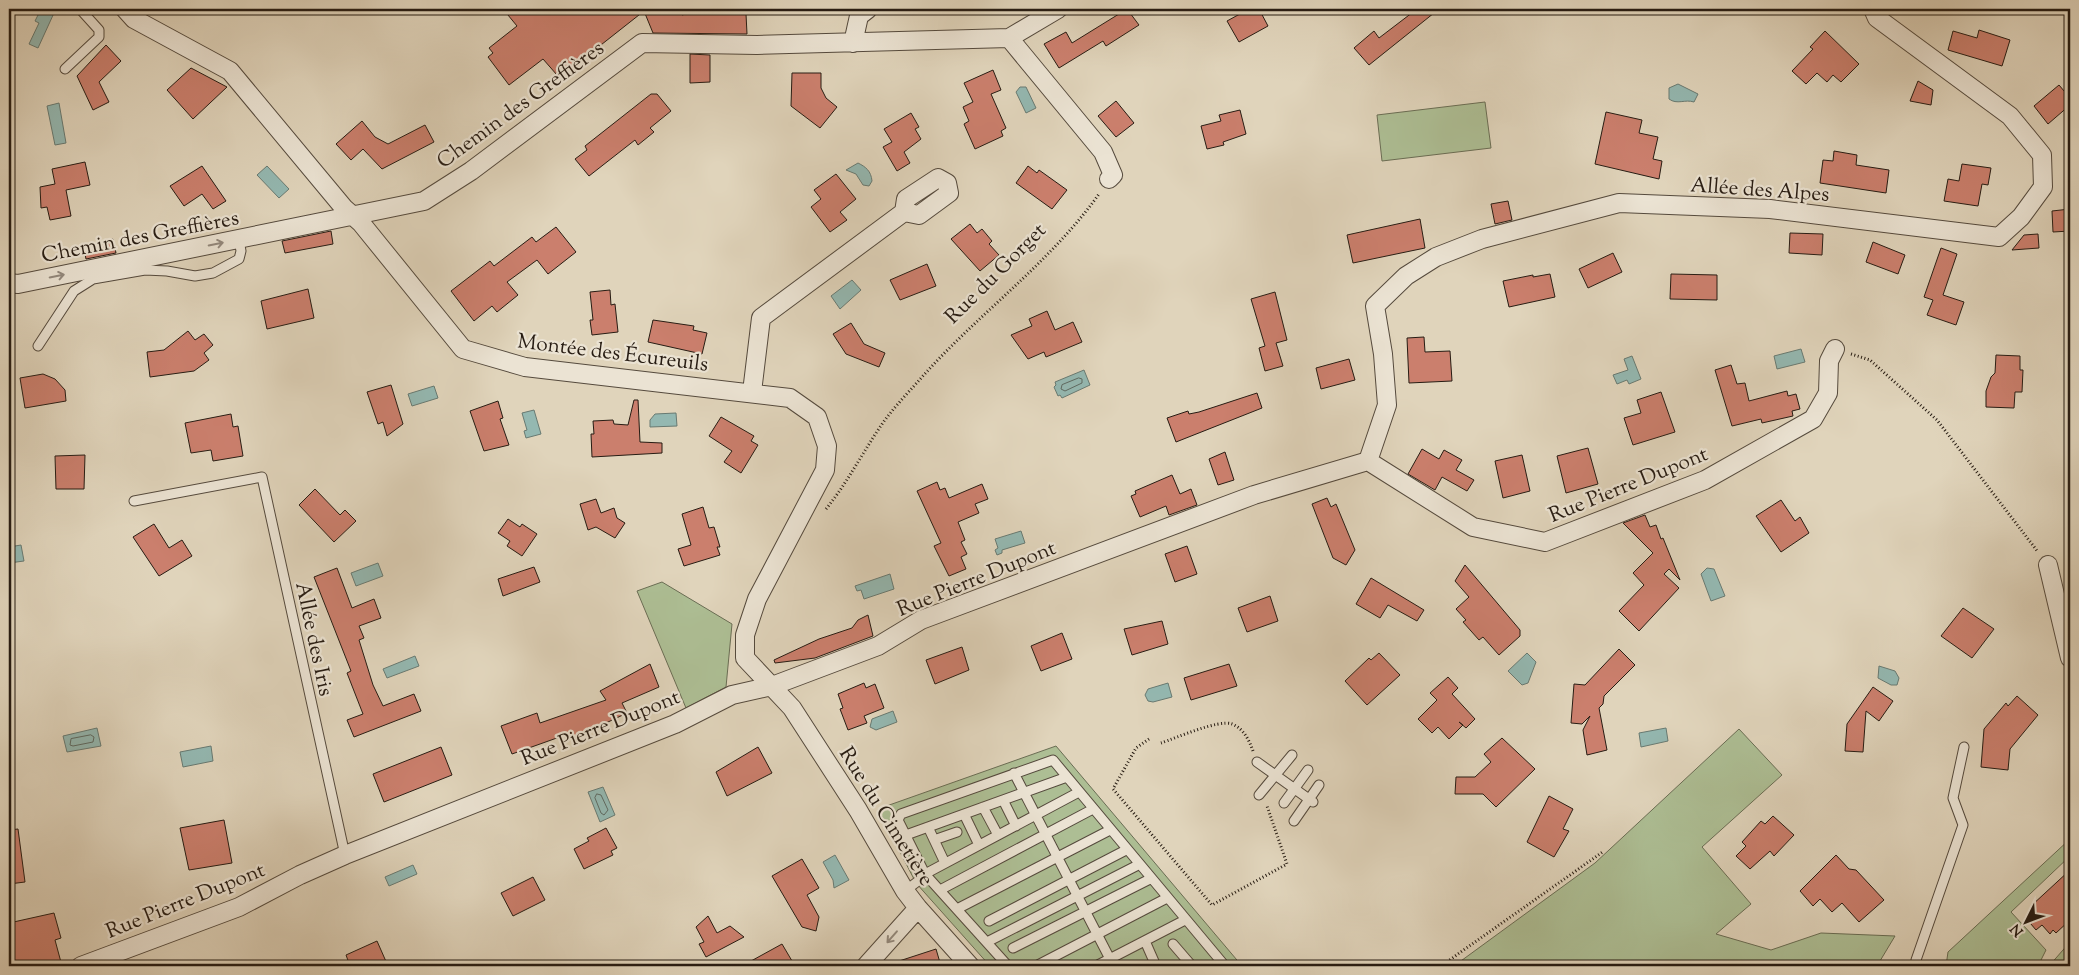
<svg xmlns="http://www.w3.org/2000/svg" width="2079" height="975" font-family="'Sorts Mill Goudy',serif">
	<rect width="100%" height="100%" fill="#e0d4bb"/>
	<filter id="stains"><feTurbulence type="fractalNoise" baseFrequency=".004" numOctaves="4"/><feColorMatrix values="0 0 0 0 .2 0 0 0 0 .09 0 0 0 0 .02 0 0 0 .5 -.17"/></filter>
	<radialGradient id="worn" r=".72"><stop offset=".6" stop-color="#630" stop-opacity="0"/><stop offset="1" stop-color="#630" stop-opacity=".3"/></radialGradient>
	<path fill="#adbe94" stroke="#6a6d54" d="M1485,102L1491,148L1382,161L1377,115Z
		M662,582L732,624L726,687L686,708L637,591Z
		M1739,729L1782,775L1702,847L1751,904L1716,934L1771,950L1821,933L1895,936L1877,966H1454L1595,863Z
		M1056,746L1242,966H990L916,883L878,809Z
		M2070,839V856L2011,912L2046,950L2038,966H1946L1948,952Z
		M2070,942V966H2049Z"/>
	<path fill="#94b8b1" stroke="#687a72" d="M41,9L54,13L38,48L29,44L39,23L35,21Z
		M1678,84L1698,94L1694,102C1685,99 1677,105 1669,99V88Z
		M1020,87H1026L1036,108L1026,113L1016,92Z
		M59,103L66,143L55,145L47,106Z
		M858,163C866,167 871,171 872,181L869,186L863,185L856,174L846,170Z
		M267,166L289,189L279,198L257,175Z
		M852,280L861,290L840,309L831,296Z
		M1801,349L1805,362L1777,369L1774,356Z
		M1632,356L1641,379L1629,384L1627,380L1617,384L1613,375L1628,370L1624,359Z
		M1084,370L1090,385L1062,398L1060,395L1058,396L1054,387L1056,385L1055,382Z
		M434,386L438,398L412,406L408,394Z
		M534,410L541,434L526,438L524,431L527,430L522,413Z
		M676,413L677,426L650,427V420L655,414Z
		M1021,531L1025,543L1002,550V553L997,555L995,550L998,548L995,539Z
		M21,545L24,561L9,563V547Z
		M378,563L383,576L356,586L351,573Z
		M1707,568L1714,569L1725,596L1711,601L1701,574Z
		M890,574L894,589L864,599L861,590L857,591L855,586Z
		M1527,653L1536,662L1528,683L1522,685L1508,671Z
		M415,656L419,666L387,678L383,669Z
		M1879,666L1895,671L1899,678L1897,685H1891L1878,678Z
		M1168,683L1172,697L1153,702L1148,701L1145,695L1148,689Z
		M893,711L897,722L876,730L870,727L872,719Z
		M97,728L101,746L67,752L63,736Z
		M1666,728L1668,741L1641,747L1639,733Z
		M211,746L213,761L183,767L180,752Z
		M603,787L615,815L600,822L588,792Z
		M835,855L849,880L834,888L833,880L823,862Z
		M413,865L417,874L389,886L385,877Z"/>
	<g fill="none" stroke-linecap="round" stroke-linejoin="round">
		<path stroke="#5e6a62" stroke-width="1" d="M1079,378L1082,379V383L1065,391L1061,389L1062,385Z
			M91,735L94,737L93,742L73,746L70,745L71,739Z
			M597,794L601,795L608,810L604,815L601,813L595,798Z"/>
	</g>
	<path fill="#cb7f6d" stroke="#271c13" d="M503,9H676L682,15L705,9L706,14H746L747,34L653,33L644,11L573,67L568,66L557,75L543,59L509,85L488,57L493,53L489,48L517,26Z
		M1127,9L1139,25L1106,46L1103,41L1059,68L1044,44L1066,32L1072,43Z
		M1249,9H1259L1268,26L1239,42L1227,21Z
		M1417,9H1431L1434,13L1369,65L1354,48L1374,31L1379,38Z
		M1979,30L2010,40L2002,66L1948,50L1953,31L1977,38Z
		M1825,31L1859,64L1841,82L1833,75L1827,82L1817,73L1806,84L1792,71L1813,49L1810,47Z
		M106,45L121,61L99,82L109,102L93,110L77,76Z
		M690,54L710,55V82L690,83Z
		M191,68L227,87L193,119L167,90Z
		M993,70L1001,90L991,94L1006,128L1001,131L1003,136L975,149L964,124L969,121L963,107L973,102L964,83Z
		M792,73H821V88L826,98L837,107L820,128L791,106Z
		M1918,81L1933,90L1931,105L1910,101Z
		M2059,85L2070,98V105L2048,124L2034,106Z
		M651,94H657L671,111L650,128L654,132L638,145L635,140L589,176L575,159L587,150L585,146Z
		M1116,101L1134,123L1116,137L1098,116Z
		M1240,110L1246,134L1223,142L1224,145L1207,149L1201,126L1221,121L1219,115Z
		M1606,112L1642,120L1639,133L1658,137L1653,159L1662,161L1659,179L1595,164Z
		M911,113L919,127L915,129L921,139L904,152L910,163L897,171L883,147L892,142L884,129Z
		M362,121L375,137L388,144L425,125L434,142L382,169L363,149L351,160L336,144Z
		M1834,151L1857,155L1856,165L1889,170L1886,193L1820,183L1823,160L1833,161Z
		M85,162L90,185L66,190L71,216L50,220L47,207L41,208L40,187L55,184L52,169Z
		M1962,164L1991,168L1988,185L1982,184L1978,206L1944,201L1948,179L1959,181Z
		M202,166L226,201L213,209L202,194L184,206L170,186Z
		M1028,166L1037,173L1039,170L1067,190L1052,209L1016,183Z
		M836,174L856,199L840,212L847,220L830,232L811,207L821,199L814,190Z
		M1508,201L1512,220L1495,224L1491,204Z
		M2070,209V231L2053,232L2052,211Z
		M1420,219L1425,248L1353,263L1347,235Z
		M970,224L977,233L982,229L992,241L989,244L999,255L980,271L951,239Z
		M556,227L576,252L548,274L537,260L507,282L518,295L497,312L492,306L474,321L451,291L490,261L494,266L532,237L536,242Z
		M331,231L333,244L285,253L282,241Z
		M1790,233L1823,234L1822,255L1789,253Z
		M2038,234L2039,248L2012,250L2024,235Z
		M113,239L116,253L86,259L83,245Z
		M1873,242L1905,255L1898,274L1866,262Z
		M1941,248L1957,254L1943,295L1964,302L1956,325L1927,315L1933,300L1924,297Z
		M1613,253L1622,272L1588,288L1579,269Z
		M927,264L936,286L900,300L890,280Z
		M1550,274L1555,297L1509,307L1503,281L1533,275V277Z
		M1671,274L1717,275V300L1670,299Z
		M308,289L314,318L267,329L261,301Z
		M610,290L611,305L615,304L618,332L592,335L590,320H593L590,292Z
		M1275,292L1287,340L1276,343L1283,366L1265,371L1259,348L1265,346L1251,299Z
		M1047,311L1055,330L1073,322L1082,342L1046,357L1044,352L1028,359L1011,335L1032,326L1029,319Z
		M653,320L694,326L693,330L707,333L702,354L648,342Z
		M851,323L864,344L885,353L879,367L846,354L833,334Z
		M188,331L195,340L204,334L213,345L204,353L209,360L194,371L150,377L147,352L164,350Z
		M1424,337L1425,352L1450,351L1452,381L1409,383L1407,338Z
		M1996,355L2020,356V370H2023L2022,392H2015L2014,408L1986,407V391L1991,377L1995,373Z
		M1349,359L1355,380L1321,389L1316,368Z
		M1731,365L1737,384L1745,383L1749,401L1787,391L1788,396L1796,394L1800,409L1792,411L1793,416L1762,423L1761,419L1732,426L1715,370Z
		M43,374L55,379L65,390L66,401L25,408L20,378Z
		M391,385L403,424L387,436L383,422L378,424L367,392Z
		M1661,392L1675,432L1633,445L1624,418L1641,413L1637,400Z
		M1257,393L1262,408L1176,442L1167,418L1188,411L1189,414L1199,412Z
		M634,400H638L640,442L662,443V453L592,457L591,434H594L593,421L613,420L614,424L628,425Z
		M498,401L503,418L500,419L509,445L484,451L470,411Z
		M231,414L233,427L238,426L243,456L213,461L211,450L191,453L185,423Z
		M721,417L754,436L751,441L758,445L741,473L724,462L732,451L709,436Z
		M1588,448L1598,484L1566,493L1557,456Z
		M1422,449L1439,459L1444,450L1462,460L1456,470L1474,480L1467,491L1442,477L1435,490L1408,474Z
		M1225,452L1234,480L1218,485L1209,459Z
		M85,455L84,489H56L55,456Z
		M1522,455L1530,491L1503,498L1495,461Z
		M1172,475L1180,494L1191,489L1197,505L1169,515L1166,506L1140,517L1131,496L1136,494L1135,491Z
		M937,482L940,490L945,488L949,498L982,484L988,499L975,504L979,513L958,522L965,540L961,542L967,554L961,557L966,569L949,576L934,546L941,543L917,491Z
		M315,489L340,515L345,510L356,521L334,542L299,505Z
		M1327,498L1331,507L1336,504L1355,550L1346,565L1333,558L1312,504Z
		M596,499L601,513L614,508L617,518L625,523L615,538L596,527L588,530L580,504Z
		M1781,500L1795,521L1800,517L1809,533L1781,552L1756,516Z
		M703,507L709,528L714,527L720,547H717L720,555L684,566L678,549L691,545L682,514Z
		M1645,515L1650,527L1656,525L1661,539L1663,538L1680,580L1669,569L1664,574L1679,588L1639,631L1619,611L1644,585L1633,573L1653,553L1623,523Z
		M508,519L520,527L522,524L537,534L522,556L507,546L510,541L498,533Z
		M154,524L169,548L182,540L192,556L159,576L133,537Z
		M1187,546L1197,574L1175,582L1165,554Z
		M1465,565L1520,630V636L1499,655L1483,637L1479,640L1463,622L1466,620L1456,609L1469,597L1455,581Z
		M534,567L540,582L503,596L498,579Z
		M337,568L352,608L374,599L381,618L359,626L364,638L359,640L373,685L383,706L414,694L421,711L354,737L347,720L363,714L347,673L351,671L314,577Z
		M1371,578L1424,610L1417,621L1388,605L1380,618L1356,604Z
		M1270,596L1278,621L1247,632L1238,608Z
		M1963,608L1994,629L1972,658L1941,636Z
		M868,615L873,636L815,658L775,663L774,660L819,639L852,628L858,620Z
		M1162,621L1168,644L1132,655L1124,629Z
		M1062,633L1072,659L1041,671L1031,646Z
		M962,647L969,670L935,684L926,660Z
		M1619,649L1635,665L1604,696L1603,704L1599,708L1607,750L1587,755L1583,730L1590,716L1582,724L1571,723L1574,684L1585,685Z
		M1379,653L1400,675L1367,705L1345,681L1369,658L1371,660Z
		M650,664L659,687L622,703L627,713L587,732L569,738L568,734L512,754L501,726L537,713L540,723L606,700L600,691Z
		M1229,664L1237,686L1191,700L1184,678Z
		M1448,677L1458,688L1452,694L1475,719L1466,728L1459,722L1463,725L1449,739L1438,727L1432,733L1418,719L1437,700L1430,693Z
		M864,683L866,688L875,684L884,708L864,716L867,723L848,730L840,709L843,708L838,694Z
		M1873,687L1893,701L1879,721L1866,711L1863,752L1845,751L1847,724Z
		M2017,696L2038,715L2010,749L2008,770L1981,767L1984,729L2006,703L2008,706Z
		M1502,738L1535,769L1496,807L1483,794H1455L1456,777H1475L1491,762L1484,754Z
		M441,747L452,775L384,802L373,774Z
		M758,747L772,773L727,796L716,772Z
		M1549,796L1573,809L1563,829L1569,831L1554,857L1527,842Z
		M1773,816L1794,835L1774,856L1770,851L1750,869L1736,856L1746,846L1742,842L1761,821L1765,824Z
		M224,820L232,863L189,870L180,828Z
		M606,828L617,848L611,851L613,855L584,869L574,849L589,841L587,838Z
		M18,829L25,882L9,884V830Z
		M1836,855L1849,869L1856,870L1884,900L1859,922L1842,903L1832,912L1820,899L1813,906L1800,891Z
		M802,859L819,888L807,895L819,917L816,931L802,927L772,876Z
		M2070,870V920L2056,933L2053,930L2050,934L2042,925L2036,930L2025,917L2034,909L2031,906Z
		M533,877L545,900L513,916L501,893Z
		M54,913L61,938L55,940L62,966H9V923Z
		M708,916L717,933L730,926L744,937L706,957L699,944L704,942L696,927Z
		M377,941L388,966H350L346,955Z
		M782,944L795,966H742Z
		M936,949L941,966H894L893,963Z"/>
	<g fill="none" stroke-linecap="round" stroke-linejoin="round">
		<g stroke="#554a3d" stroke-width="11">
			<path id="lane" d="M65,69L99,37V30L80,9
				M38,346L74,291L93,279L145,270L167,271L195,276L213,273L239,259L241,251L239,240
				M134,501L262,477L345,855
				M1257,762L1313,802
				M1014,773L1110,959L1117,966
				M1259,795L1292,755
				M1003,800L1016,826
				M1284,803L1308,770
				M983,807L998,835
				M964,814L979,845
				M1294,821L1319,785
				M928,827L945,863
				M906,835L1067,777
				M934,840L957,832
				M925,874L1079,792
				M940,890L1093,809
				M905,891L926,875
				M957,909L1110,830
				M989,921L1126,850
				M1145,941L1156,966
				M987,942L1138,865
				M1173,944L1192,966
				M1013,948L1150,879
				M1008,966L925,874L898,820L901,814L1053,760L1225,966
				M1036,966L1167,898
				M1096,966L1185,920
				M1917,966L1916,960L1963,825L1953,798L1964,747"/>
		</g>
		<g stroke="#554a3d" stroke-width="20">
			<path id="street" d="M125,9L134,19L230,71L344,208L361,223L463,349L525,367L790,398L817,417L827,446L825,470L757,599L745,635V658L792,708L858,810L905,891L918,908L970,966
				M1009,38L1103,152L1113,175L1109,179
				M853,43L859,16L868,9
				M9,283L18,284L424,201L471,171L642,43L757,45L1009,38L1058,9
				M752,392L761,318L904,212L906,199L938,178L947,183L949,193L919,215L904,212
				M1368,461L1387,405L1383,354L1375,306L1406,276L1436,257L1482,239L1619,203L1770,209L1999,237L2021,217L2043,187L2042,155L2010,116L1877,18L1873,9
				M2048,565L2070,658
				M81,966L239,907L300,875L345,855L675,724L732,695L772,686L878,646L921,620L1254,495L1368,461L1473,527L1545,542L1705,480L1813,419L1828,393L1829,361L1835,349
				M866,966L918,908"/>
		</g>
		<path stroke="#271c13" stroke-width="3" stroke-dasharray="1 2.5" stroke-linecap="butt" d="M1851,354L1870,360L1937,420L2038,552
			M826,509C847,483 862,454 880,427C892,409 908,393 922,377C978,314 1050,263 1099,194
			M1149,739L1136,748L1113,789L1212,905L1287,864L1267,806
			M1161,743C1176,738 1219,719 1232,724C1244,729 1249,740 1253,751
			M1441,966L1604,851"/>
		<use href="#lane" stroke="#ebe3d3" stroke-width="9"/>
		<use href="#street" stroke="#ebe3d3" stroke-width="18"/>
	</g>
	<defs><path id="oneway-shaft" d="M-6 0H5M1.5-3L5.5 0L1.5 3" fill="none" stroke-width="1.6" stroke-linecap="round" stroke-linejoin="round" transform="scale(1.25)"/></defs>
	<g stroke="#93897d">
		<use href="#oneway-shaft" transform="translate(216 244) rotate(-11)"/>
		<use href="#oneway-shaft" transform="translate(57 276) rotate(-11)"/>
		<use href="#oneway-shaft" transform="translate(892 937) rotate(131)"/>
	</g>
	<g text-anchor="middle" stroke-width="4.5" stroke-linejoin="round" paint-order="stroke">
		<g font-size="21" fill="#271c13" stroke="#ebe3d3">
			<text transform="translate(520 104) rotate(-36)" y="7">Chemin des Greffières</text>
			<text transform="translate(1760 189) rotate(4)" y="7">Allée des Alpes</text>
			<text transform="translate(140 236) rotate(-11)" y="7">Chemin des Greffières</text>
			<text transform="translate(995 273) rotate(-45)" y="7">Rue du Gorget</text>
			<text transform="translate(613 352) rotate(7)" y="7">Montée des Écureuils</text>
			<text transform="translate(1628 484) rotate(-22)" y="7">Rue Pierre Dupont</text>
			<text transform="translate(976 578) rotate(-22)" y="7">Rue Pierre Dupont</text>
			<text transform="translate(315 639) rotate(78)" y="7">Allée des Iris</text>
			<text transform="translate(600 727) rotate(-22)" y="7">Rue Pierre Dupont</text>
			<text transform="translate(887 816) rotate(58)" y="7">Rue du Cimetière</text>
			<text transform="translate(185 900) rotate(-22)" y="7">Rue Pierre Dupont</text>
		</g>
	</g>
	<rect width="2079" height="975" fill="none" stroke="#e0d4bb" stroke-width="30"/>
	<rect x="10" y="10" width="2059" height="955" fill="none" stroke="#271c13" stroke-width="2.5"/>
	<rect x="15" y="15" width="2049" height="945" fill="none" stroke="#271c13"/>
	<g transform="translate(2026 922) rotate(228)" stroke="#ebe3d3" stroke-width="4" paint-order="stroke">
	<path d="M0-4L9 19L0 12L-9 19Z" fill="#271c13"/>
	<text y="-8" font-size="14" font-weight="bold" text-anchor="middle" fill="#271c13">N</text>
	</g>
	<rect width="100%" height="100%" filter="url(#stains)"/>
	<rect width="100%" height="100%" fill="url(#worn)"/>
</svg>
